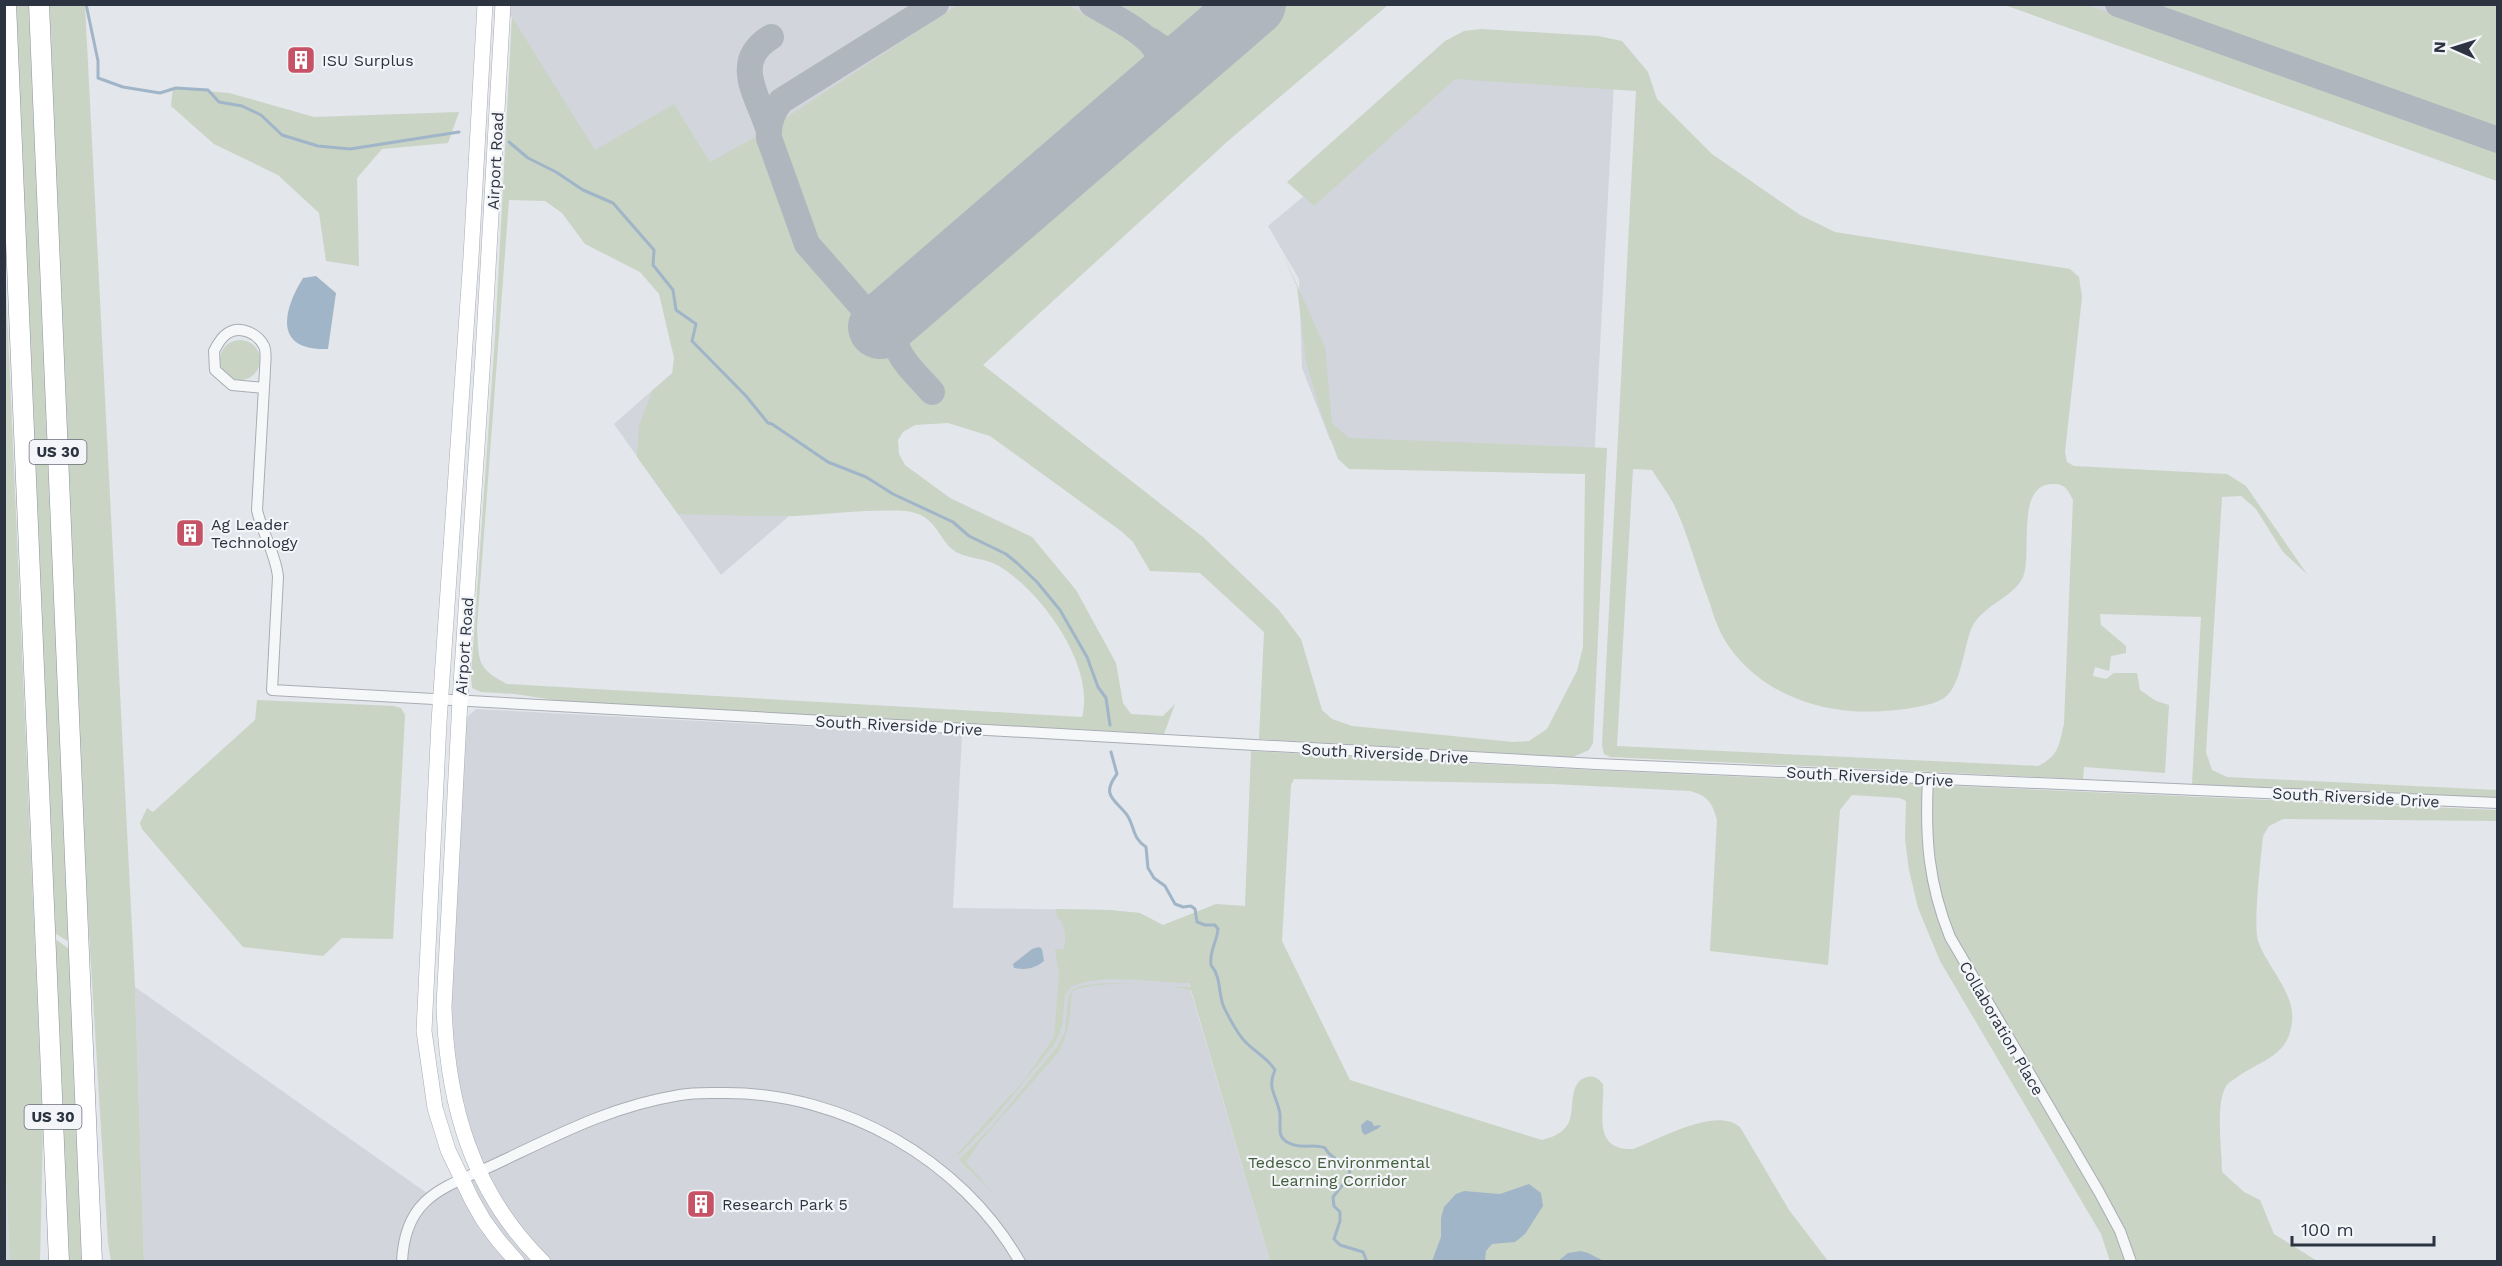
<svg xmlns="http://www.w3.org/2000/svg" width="2502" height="1266" font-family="'Work Sans',sans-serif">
	<rect width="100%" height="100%" fill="#e3e6ea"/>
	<path fill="#d2d6dc" d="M509,4L1377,5L721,575L614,424L715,335L509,97L512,17L508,16Z
		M2005,5H2497V181Z
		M1451,74L1614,82L1594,461L1330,440L1302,368L1299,279L1268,226Z
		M476,709L962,735L953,908L1109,910L1140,913L1179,951L1270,1261H144L135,987L431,1196L479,1170L447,1052L465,727L467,717Z
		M4,1152L11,1252L10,1261H5Z"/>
	<path fill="#c9d4c5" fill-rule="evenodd" d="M959,4L1068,5L1143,49L1152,59V72L880,307L864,298L814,241L777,138L778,123Z
		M13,5H29L69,942L53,932Z
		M47,5H85L135,987L144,1261H111L108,1243L81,802Z
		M1105,5H1229L1178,48Z
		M1280,5H1388L1228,141L983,365L1203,537L1278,609L1301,639L1322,710L1332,719L1352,726L1513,742L1529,741L1547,729L1577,671L1583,647L1585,474L1349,469L1338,459L1321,413L1306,362L1297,287L1282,252L1325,347L1332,423L1349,438L1607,448L1593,743L1589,750L1573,757L1259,739L1264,632L1200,573L1150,571L1133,542L1121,531L990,436L948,423L915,425L903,432L898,440L899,454L905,465L950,498L1032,537L1076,590L1116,663L1123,703L1131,714L1163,716L1175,704L1164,734L567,702L515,694L481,692L472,688L471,676L495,337L512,17L595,150L674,104L710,162L757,136L799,251L924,398L936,388L902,349L897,334ZM509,200L545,201L562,213L585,244L640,272L659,294L674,358L672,374L653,390L639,425L637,457L678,514C717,515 757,517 796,516C829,514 872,509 905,511C938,514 937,540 956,552C969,559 987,558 999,566C1041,591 1096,666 1082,717L507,684C476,668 479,661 477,627Z
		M2005,5H2087L2497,149V181Z
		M2138,5H2497V132Z
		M1481,29L1598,36L1622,41L1648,72L1657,99L1712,154L1800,215L1835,232L2070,269L2079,277L2082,297L2065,452L2067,462L2074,466L2227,474L2246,486L2307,574L2283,552L2256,509L2241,496L2222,497L2206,752L2212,770L2227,777L2497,790V798L2192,784L2201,617L2100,614L2101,625L2126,646V653L2111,656L2109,671L2095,667L2093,676L2106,679L2114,673H2137L2140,690L2156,701L2169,705L2165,773L2084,767L2083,779L1610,757L1604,754L1602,745L1636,91L1455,79L1314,206L1287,182L1445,41L1464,31ZM1633,469L1652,470C1658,480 1666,490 1672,501C1685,525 1695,563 1705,590C1711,605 1715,623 1723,637C1749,683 1800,707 1851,711C1872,713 1926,710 1944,698C1961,687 1964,645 1972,627C1984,604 2013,598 2023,577C2033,554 2014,481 2055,484C2066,484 2069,492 2073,500L2064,724C2059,745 2059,756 2038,766L1617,746Z
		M173,88L229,93L314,117L459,112L448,143L382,149L357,178L359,266L326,261L319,213L278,175L214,144L171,106Z
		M4,242L43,1128L40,1262L10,1261L5,1152Z
		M220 360a20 20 0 1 1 40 0a20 20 0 1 1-40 0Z
		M257,700L394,706L401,708L405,715L393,939L342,938L323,956L243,947L142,829L140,823L147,808L153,812L255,720Z
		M1251,751L1590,770L2497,810V821L2283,819L2269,826L2263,836C2261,857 2253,925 2258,941C2269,972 2301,997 2290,1032C2283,1058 2255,1063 2236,1078C2233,1080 2228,1083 2226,1086C2215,1106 2222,1149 2222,1172L2244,1192L2260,1200L2274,1234L2317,1261H2110L2101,1234L1940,961L1918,908L1909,870L1905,839L1906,801L1900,798L1852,795L1840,810L1828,965L1710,951L1717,820C1712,802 1708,796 1690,791L1553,784L1294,779L1291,785L1282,941L1350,1080L1542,1140C1553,1137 1564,1133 1569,1122C1575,1108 1568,1082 1587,1077C1594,1075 1598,1078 1603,1084C1605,1112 1591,1150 1633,1149C1660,1139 1716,1106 1740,1127L1789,1210L1828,1261H1270L1191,990C1161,984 1100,980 1072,991C1070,1014 1070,1032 1058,1053L978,1144L966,1162L993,1193L959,1160L992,1126L1057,1047L1065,1032L1068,999L1072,990C1095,976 1162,988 1190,987L1189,983C1152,983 1108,973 1072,986L1065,995L1062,1027L1054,1045L990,1123L959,1155L957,1154L1025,1079L1054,1037L1059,974L1055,949H1064C1066,938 1066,924 1057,917L1056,909L1109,910L1140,913L1163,925L1216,904L1245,906Z
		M54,938L69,949L83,1261H67Z"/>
	<path fill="#a1b5c8" d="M316,276L336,293L328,349C274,351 282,312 303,278Z
		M1039,947L1042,949L1044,961C1034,969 1026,970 1014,968L1013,964L1032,949Z
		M1367,1120L1372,1122L1374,1126L1381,1125L1379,1128L1365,1135L1362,1132L1361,1125Z
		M1529,1184L1541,1193L1543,1206L1525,1234L1515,1242L1492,1244L1486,1251L1485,1261H1432L1441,1237V1218L1444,1207L1456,1194L1464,1191L1500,1194Z
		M1581,1251L1588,1253L1604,1261H1558L1568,1253Z"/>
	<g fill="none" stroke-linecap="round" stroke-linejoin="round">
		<path stroke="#a1b5c8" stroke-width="3" d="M86,4L98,61V78L123,87L160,93L176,88L208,90L219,102L242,106L261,115L282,135L318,146L350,149L459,132
			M509,142L528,158L556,172L583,190L613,203L654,250L653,265L673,290L676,310L696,324L692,341L746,396L768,423L772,424L828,462L866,477L893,494L953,522L969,536L1006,554L1017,563L1037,582L1060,610L1087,657L1098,687L1106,698L1110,725
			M1111,752L1117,774C1100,796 1116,800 1127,815C1135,827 1132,838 1146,847L1148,868L1154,878L1165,886L1175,904L1183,907L1191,906L1195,909L1197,922L1205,925H1215L1218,929C1217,942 1209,951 1211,965C1221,977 1218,990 1223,1005C1227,1014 1233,1025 1239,1034C1249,1050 1266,1055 1275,1070C1266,1090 1278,1096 1280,1115C1281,1126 1276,1137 1289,1143C1301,1150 1313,1143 1325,1148C1331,1160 1343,1160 1350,1171L1345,1182L1333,1197L1334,1206L1340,1212V1221L1334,1239L1340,1245L1363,1252L1367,1262"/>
		<path stroke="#b0b6be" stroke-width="26" d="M2118,4L2498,140
			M1150,40C1158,46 1166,51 1175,54C1199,60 1234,20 1252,4
			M769,131C759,97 730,62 771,37
			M1085,149L1152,90C1186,48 1122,23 1092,4
			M932,392C909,366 887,351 896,313H881L864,309L807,244L769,138C768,124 772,112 781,101L936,4"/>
		<path stroke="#b0b6be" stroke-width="64" d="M880,327L1254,4"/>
		<g stroke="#a8adb4" stroke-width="12">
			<path id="minor" d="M264,388L232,385L215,370L214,351C217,345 221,337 228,333C241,325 258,334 264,346C267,353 265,362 265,370L257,510C262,533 276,554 278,577L272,690L1596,764L2498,803
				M1928,778C1925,837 1928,882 1950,937L2099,1192L2120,1231L2131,1262
				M402,1262C405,1192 449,1187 502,1161C563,1132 613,1106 680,1095C695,1092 711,1093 726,1093C843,1093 961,1159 1020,1262"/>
		</g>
		<g stroke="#a8adb4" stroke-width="16">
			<path id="secondary" d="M485,4L471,257L439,722L424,1031L435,1108L448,1150L472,1200L484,1221L498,1240L517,1262
				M503,4L483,356L460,700L444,1006C447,1103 471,1191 543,1262"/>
		</g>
		<g stroke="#8c94a0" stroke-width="21">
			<path id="motorway" d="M6,4L59,1262
				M39,4L92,1262"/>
		</g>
		<use href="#minor" stroke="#f6f7f9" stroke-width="10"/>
		<use href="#secondary" stroke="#fff" stroke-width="15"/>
		<use href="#motorway" stroke="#fff" stroke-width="20"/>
	</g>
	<defs>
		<g id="building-square" transform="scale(1.5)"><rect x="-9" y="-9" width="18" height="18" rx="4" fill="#c65266" stroke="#f3f5f8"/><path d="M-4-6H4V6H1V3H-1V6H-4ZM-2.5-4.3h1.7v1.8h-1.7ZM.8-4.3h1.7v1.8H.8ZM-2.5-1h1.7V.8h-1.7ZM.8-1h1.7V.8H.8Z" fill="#fff"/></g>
	</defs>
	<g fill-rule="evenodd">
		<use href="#building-square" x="301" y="60"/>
		<use href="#building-square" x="190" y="533"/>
		<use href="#building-square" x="701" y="1204"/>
	</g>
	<g text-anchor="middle" stroke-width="4.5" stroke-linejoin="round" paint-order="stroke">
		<g fill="#f3f5f8" stroke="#686e79" stroke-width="1.5">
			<rect x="29.5" y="440" width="57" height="24" rx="4.5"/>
			<rect x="24.5" y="1105" width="57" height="24" rx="4.5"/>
		</g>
		<g font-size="15" font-weight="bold" fill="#2c3442">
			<text x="58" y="457">US 30</text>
			<text x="53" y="1122">US 30</text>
		</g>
		<g font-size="16" fill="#2c3442" stroke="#f3f5f8" text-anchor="start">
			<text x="322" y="66">ISU Surplus</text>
			<text x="211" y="530">Ag Leader<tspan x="211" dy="18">Technology</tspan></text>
			<text x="722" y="1210">Research Park 5</text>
		</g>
		<g font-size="16" fill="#2c3442" stroke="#f3f5f8">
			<text transform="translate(495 161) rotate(-87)" y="6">Airport Road</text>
			<text transform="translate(464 646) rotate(-86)" y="6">Airport Road</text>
			<text transform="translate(899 725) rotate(3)" y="6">South Riverside Drive</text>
			<text transform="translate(1385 753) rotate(3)" y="6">South Riverside Drive</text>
			<text transform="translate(1870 776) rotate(3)" y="6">South Riverside Drive</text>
			<text transform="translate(2356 797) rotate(3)" y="6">South Riverside Drive</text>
			<text transform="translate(2002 1028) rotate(60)" y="6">Collaboration Place</text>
		</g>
		<g font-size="16" fill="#415c3a" stroke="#f3f5f8">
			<text x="1339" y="1168">Tedesco Environmental<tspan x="1339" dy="18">Learning Corridor</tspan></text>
		</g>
	</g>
	<rect width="2502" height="1266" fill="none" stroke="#2c3442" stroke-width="12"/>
	<g transform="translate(2454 48) rotate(273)" stroke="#f3f5f8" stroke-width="4.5" paint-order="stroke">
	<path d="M0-4.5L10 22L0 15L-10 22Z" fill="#2c3442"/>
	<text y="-9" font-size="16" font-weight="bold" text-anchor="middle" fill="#2c3442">N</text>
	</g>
	<path d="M2292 1236v9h142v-9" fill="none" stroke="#2c3442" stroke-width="3"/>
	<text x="2301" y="1236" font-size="18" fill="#2c3442" stroke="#f3f5f8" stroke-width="4.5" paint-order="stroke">100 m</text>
</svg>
